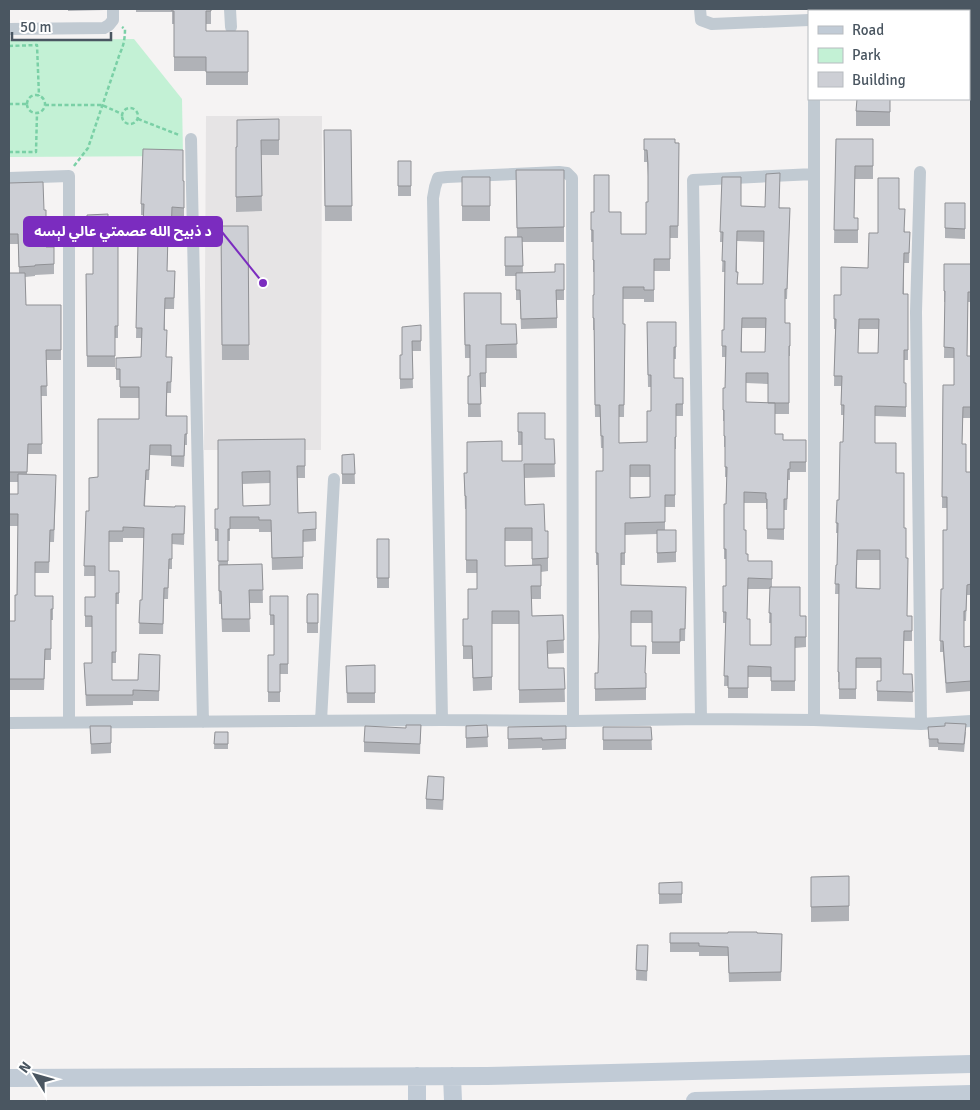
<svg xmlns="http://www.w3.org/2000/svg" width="980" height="1110" font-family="Signika,'Noto Sans Arabic',sans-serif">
	<rect width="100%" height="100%" fill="#f5f3f3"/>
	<path fill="#e6e4e5" d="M206,116H322L321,450H204Z"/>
	<path fill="#c3f1d5" d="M134,39L182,99L183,156L9,157V40Z"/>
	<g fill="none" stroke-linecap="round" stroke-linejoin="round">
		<path stroke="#7ad0a6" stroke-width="2.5" stroke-dasharray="4 2.5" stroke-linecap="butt" d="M9,46L37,45L39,96
			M27 104a9 9 0 1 1 18 0a9 9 0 1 1-18 0Z
			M9,104H27
			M45,105H102L122,114
			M122 116a8 8 0 1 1 16 0a8 8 0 1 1-16 0Z
			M138,119L179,135
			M9,152H36L37,113
			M74,166L88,148L120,53C124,45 125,37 125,29L122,27"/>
		<path stroke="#c1cad2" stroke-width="12" d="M230,9L231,27
			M700,9L701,20L712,24L809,20
			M814,9V11
			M921,11V9
			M969,22H971
			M9,29L104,28L109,25L113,20V9
			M191,139L203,722
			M920,172L916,312L921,724
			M9,178L69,176V722
			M701,719L693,180L814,174
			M442,720L433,198L435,187L438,178L447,177L559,172L567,173L572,178L573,721
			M814,720V99
			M321,721L334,479
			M9,723L442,720L573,721L701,719L814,720L921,724L971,721"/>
		<path stroke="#c1cbd6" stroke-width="18" d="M452,1076L453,1101
			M9,1078L487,1076L971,1064
			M417,1101V1076
			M695,1101L971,1094"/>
	</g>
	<path fill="#b0b2b7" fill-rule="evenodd" d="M68,9H104V10L68,11Z
		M136,9H211V24H206V31H248V85H206V71H174V24H172V12H136Z
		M869,9H913V10L896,9V11H869Z
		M890,99V126H856V111Z
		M279,119V155H261L262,211L236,212V147H237Z
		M324,130H351L352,221H325Z
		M644,139L679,143L678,238H670V271H654V302H644V299H623V324H625L624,417H619V443L647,442L651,411V387H648L647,322H676V359H674V378H683V416H676V449H675V507H665V530H676V562L657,563V534L625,535V565H621V585L686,587L685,641H680V654H652V623H631V646L645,673H646V700L595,701V673H598L599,643L598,565H596V471H603V448H601L600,417H595L594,330H593V295H594V272H593V242H591V212H609L621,234H646L648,202V176L647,162H644ZM630,477H650V497L630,498Z
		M836,139H873V179H855L854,218H858V243H834Z
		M398,161H411V196H398Z
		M516,170H564V242H522L523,273L555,272L564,264V300H557V328L521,329L520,300H516V276H505V237H517Z
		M462,177H490V221H462Z
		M722,177L741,206L790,208L787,299H785V323H790V356H789V414H775V434L783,440H806V472H790V480H788L787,510H784V540L767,539V509H766V503H744V530L746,554L748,561H772V587L800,616H806V647L795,648V691H771V677H748V698H728V686H724L726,623H723V586H726V559H724V504H726L727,477H725V447H724V421H723V388H725L726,357H722V330H724L725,272H722L723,242H720ZM737,241L764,242L763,284H737ZM742,328H765V352H742ZM746,383L768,384V403L746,402ZM748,589H770L769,623H771V645H750L747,619Z
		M183,181H184V218H172L171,246H168L167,271H175L174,309H165V330L166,357H172L171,393H167V416H187V445H185L184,467L171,466V456L150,455L149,480H146L145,506L175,507L185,506L184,545L172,544V569H169L168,599H164L163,634H139L140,600H142L144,538H123V542H109V571H119V604H116V663H112V680H138L160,655L159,701H133V705L86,706L84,663H92V627H85V597H95V576H84L86,511H89L98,477L139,419V398H120V380H116V358L141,357V338H136L138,243H142L143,215H141V204Z
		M9,183L44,210L46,247H54V274L35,275V276L25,277L26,305H61V360H46L47,396H41L42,454H28L27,474L56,486L54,542H50L49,573H35V596H53V620H51V660H45L44,690H9V621H15L17,595L18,526H9V494H18V482H9V273H19L18,244H9Z
		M945,203H965V239L945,238Z
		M899,209L905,232H910L909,263H904V294L908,350V360H904V383H906V417L875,416V443L896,473L904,528L906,558L907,616H912V641H904L903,674H912L913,702L877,701V681H881V668H856V699H839V682H838L839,594H835L836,565H837L838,533H836L837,500H839L843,442L844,415H841V386H834L835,329H834V295H841L868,268L878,233ZM859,329H878V353H858ZM857,560H880V589L857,588Z
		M87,215L108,245L118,326V338H115V367H87L86,274H93V247H87Z
		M221,226H248L249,360H222Z
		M944,264H971V302H968L967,356H971V418H963L962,444L966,472H971V595H967L966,621H964V647L971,646V691L946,693L943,652H940L941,589H943L947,530V508H942L943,385H954V358H944L945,302H944Z
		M464,293L501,324H516L517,358H486V387H480L481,417H468V376H470V358H465Z
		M421,325V351H412L413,388L400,389V355H402Z
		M518,413L545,439H554L555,477L524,478L525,505L545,531H548V571L541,572V599H531L532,616L563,615L564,653L547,654L548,668H564L565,702L519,703V624H492V690L473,691L472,659H463V619H468L477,589V573H466V509H465L464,473H467L502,461H522V445H518ZM505,541H532V565L505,566Z
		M305,439V478H297L298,513L316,512V541L303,542V569L272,570L271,532H259V529H230V541H228V565L262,564L263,603H249L250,632H222L221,604H219L218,541H215V509H218V440ZM270,483V505L243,506L242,484Z
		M354,454L355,484H342V455Z
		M377,539H389V588H377Z
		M318,594V633H307V596Z
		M270,596H288V674H280V702H268V655H274V625H270Z
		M375,665V703H347L346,666Z
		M421,725L420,754L364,752V742L406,728Z
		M487,725L488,747L466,748V726Z
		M90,726H111V753L91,754Z
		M566,726V749L542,750V748L508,749V727Z
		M603,727H651L652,750H603Z
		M928,727L966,732L964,752L938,750V747H929Z
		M215,732H228V749H214Z
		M444,787L443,810L426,809V799Z
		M849,876V921L811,922V877Z
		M682,882V903L659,904V883Z
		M670,933L782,934L781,981L729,982L728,956H699V952H670Z
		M637,945H648L647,981L636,980Z"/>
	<path fill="#cdcfd5" stroke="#909195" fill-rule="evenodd" d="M172,9H211V11H206V31H248V72H206V57H174V11H172Z
		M869,9H895V10Z
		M857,99H890V112L856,111Z
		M279,119V140H261L262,196L236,197V147H237V120Z
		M324,130H351L352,206H325Z
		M644,139H675V143H679L678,226H670V259H654V290H644V287H623V324H625L624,405H619V443L647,442V411H651V375H648L647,322H676V347H674V378H683V404H676V437H675V495H665V522L625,523V553H621V585L686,587L685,629H680V642H652V611H631V646H646L645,673H646V688L595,689V673H598L599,637L598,553H596V471H603V436H601L600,405H595L594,318H593V295H594V260H593V230H591V212H594V175H609V212H621V234H646V202H648V164L647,150H644ZM630,465H650V497L630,498Z
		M836,139H873V166H855L854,218H858V230H834Z
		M143,149L183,150V181H184V208L172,207L171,236H168L167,271H175L174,298H165L164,330H167L166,357H172L171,382H167L166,416H187V434H185L184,456H171V445H150L149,470H146L144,506L175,507V506H185L184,534H172V559H169L168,588H164L163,624L139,623L140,600H142L144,528L123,527V531H109V571H119V593H116V652H112V680H138L139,654L160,655L159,691L133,690V695H86L84,663H92V616H85V597H95V566H84L86,511H89V478L98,477V419H139V387H120V369H116V358L141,357L142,328H136L138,243H142L144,204H141Z
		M398,161H411V186H398Z
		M516,170H564V227L517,228Z
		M780,173L779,208H790L787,289H785V323H790V346H789V403H768V373H746V402L775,403V434H783V440H806V462H790V469H788L787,499H784V529H767V499H766V493L744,492V530H746V554H748V561H772V579L748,578L747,619H750V645H771V613H769L770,587H800V616H806V637H795V681H771V667L748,666V688H728V676H724L726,612H723V586H726V549H724V504H726L727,467H725V436H724V410H723V388H725L726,346H722V330H724L725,261H722L723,232H720L722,177H741V206L765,207L766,174ZM737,231H764L763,284H737L738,272H736ZM742,318H766L765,352H741Z
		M462,177H490V206H462Z
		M878,178H899V209H905L904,232H910L909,253H904L903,294H908V350H904V383H906V407L875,406V443H896V473H904V528H906V558H908L907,616H912V631H904L903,674H912L913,692L877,691V681H881V658H856V689H839V672H838L839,584H835L836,565H837L838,523H836L837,500H839L840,442H843L844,405H841L842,376H834L836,319H834V295H841V267L868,268L869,233H878ZM859,319H879L878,353H858ZM857,550H880V589L856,588Z
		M43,182L44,210H46V247H54V264L35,265V266L19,267L18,234H9V183Z
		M945,203H965V229L945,228Z
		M108,214V245H118V326H115V356H87L86,274H93V236H87V215Z
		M221,226H248L249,345H222Z
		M505,237H522L523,266H505Z
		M555,264H564V290H556L557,318L521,319L520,290H516V273L555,272Z
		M944,264H971V292H968L967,356H971V407H963L962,444H966V472H971V584L967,585L966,611H964V647L971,646V681L946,683L943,641H940L941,589H943V530H947V497H942L943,385H954V348L944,347L945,291H944Z
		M9,273H25L26,305H61V350H46L47,386H41L42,444H28L27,472H9Z
		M464,293H501V324H516L517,344L486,345V373H480L481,404H468V376H470V345H465Z
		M421,325V341H412L413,379H400V355H402V327Z
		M518,413H545V439H554L555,464H524L525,505L544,504L545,531H548V558L532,559V528H505V566L541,565V586H531L532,616L563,615L564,640L547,641L548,668H564L565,689L519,690V611H492V677L473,678L472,646H463V619H468V589H477V560H466V496H465L464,473H467V442L502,441V461H522V432H518Z
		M305,439V466H297L298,513L316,512V529L303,530V557L272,558L271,520H259V517H230V529H228V561H218V529H215V509H218V440ZM270,471V505L243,506L242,472Z
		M354,454L355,474H342V455Z
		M18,474L56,475L54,530H50L49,562H35V596H53V609H51V649H45L44,679H9V621H15V595H17L18,514H9V494H18Z
		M657,530H676V552L657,553Z
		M377,539H389V578H377Z
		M262,564L263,590H249L250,619H222L221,591H219V565Z
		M308,594H318V623H307V596Z
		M270,596H288V664H280V692H268V655H274V615H270Z
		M375,665V693H347L346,666Z
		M945,723L966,724L964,744L938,743V739H929L928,727L945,726Z
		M406,725H421L420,744L364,742L365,726L406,728Z
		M487,725L488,737L466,738V726Z
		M90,726H111V743L91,744Z
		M566,726V739L542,740V738L508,739V727Z
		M603,727H651L652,740H603Z
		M215,732H228V744H214Z
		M428,776L444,777L443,800L426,799Z
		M849,876V906L811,907V877Z
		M682,882V894H659V883Z
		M728,932H757V933L782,934L781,972L729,973L728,947L699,946V943H670V933H728Z
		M637,945H648L647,971L636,970Z"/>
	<path fill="none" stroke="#7b2cbf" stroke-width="2" d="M263 283L222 232"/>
	<circle fill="#7b2cbf" stroke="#fff" stroke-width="2" cx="263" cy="283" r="5"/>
	<rect fill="#7b2cbf" stroke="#7b2cbf" stroke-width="2" x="24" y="217" width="198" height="29" rx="5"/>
	<g font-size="14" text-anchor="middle" font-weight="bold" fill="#fff">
		<text x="123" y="236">د ذبیح الله عصمتي عالي لېسه</text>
	</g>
	<rect width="980" height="1110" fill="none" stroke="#4a5661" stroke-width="20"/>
	<rect x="808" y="10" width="162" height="90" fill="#ffffff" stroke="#b7bbc0"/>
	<rect x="818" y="26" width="25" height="8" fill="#c1cbd6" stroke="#b7bbc0"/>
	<text x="852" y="35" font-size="15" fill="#4a5661">Road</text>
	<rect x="818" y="48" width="25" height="15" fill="#c3f1d5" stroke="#b7bbc0"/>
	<text x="852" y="60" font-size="15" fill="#4a5661">Park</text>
	<rect x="818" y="72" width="25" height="15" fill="#cdcfd5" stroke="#b7bbc0"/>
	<text x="852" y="85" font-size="15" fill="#4a5661">Building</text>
	<g transform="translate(35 1075) rotate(307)" stroke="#ffffff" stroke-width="4" paint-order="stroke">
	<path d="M0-4L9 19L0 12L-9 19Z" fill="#4a5661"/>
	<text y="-8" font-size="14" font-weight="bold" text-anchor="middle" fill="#4a5661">N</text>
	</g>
	<path d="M12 32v8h99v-8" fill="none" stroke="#4a5661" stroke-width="2.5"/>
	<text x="20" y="32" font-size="15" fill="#4a5661" stroke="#ffffff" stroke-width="4" paint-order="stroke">50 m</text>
</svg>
